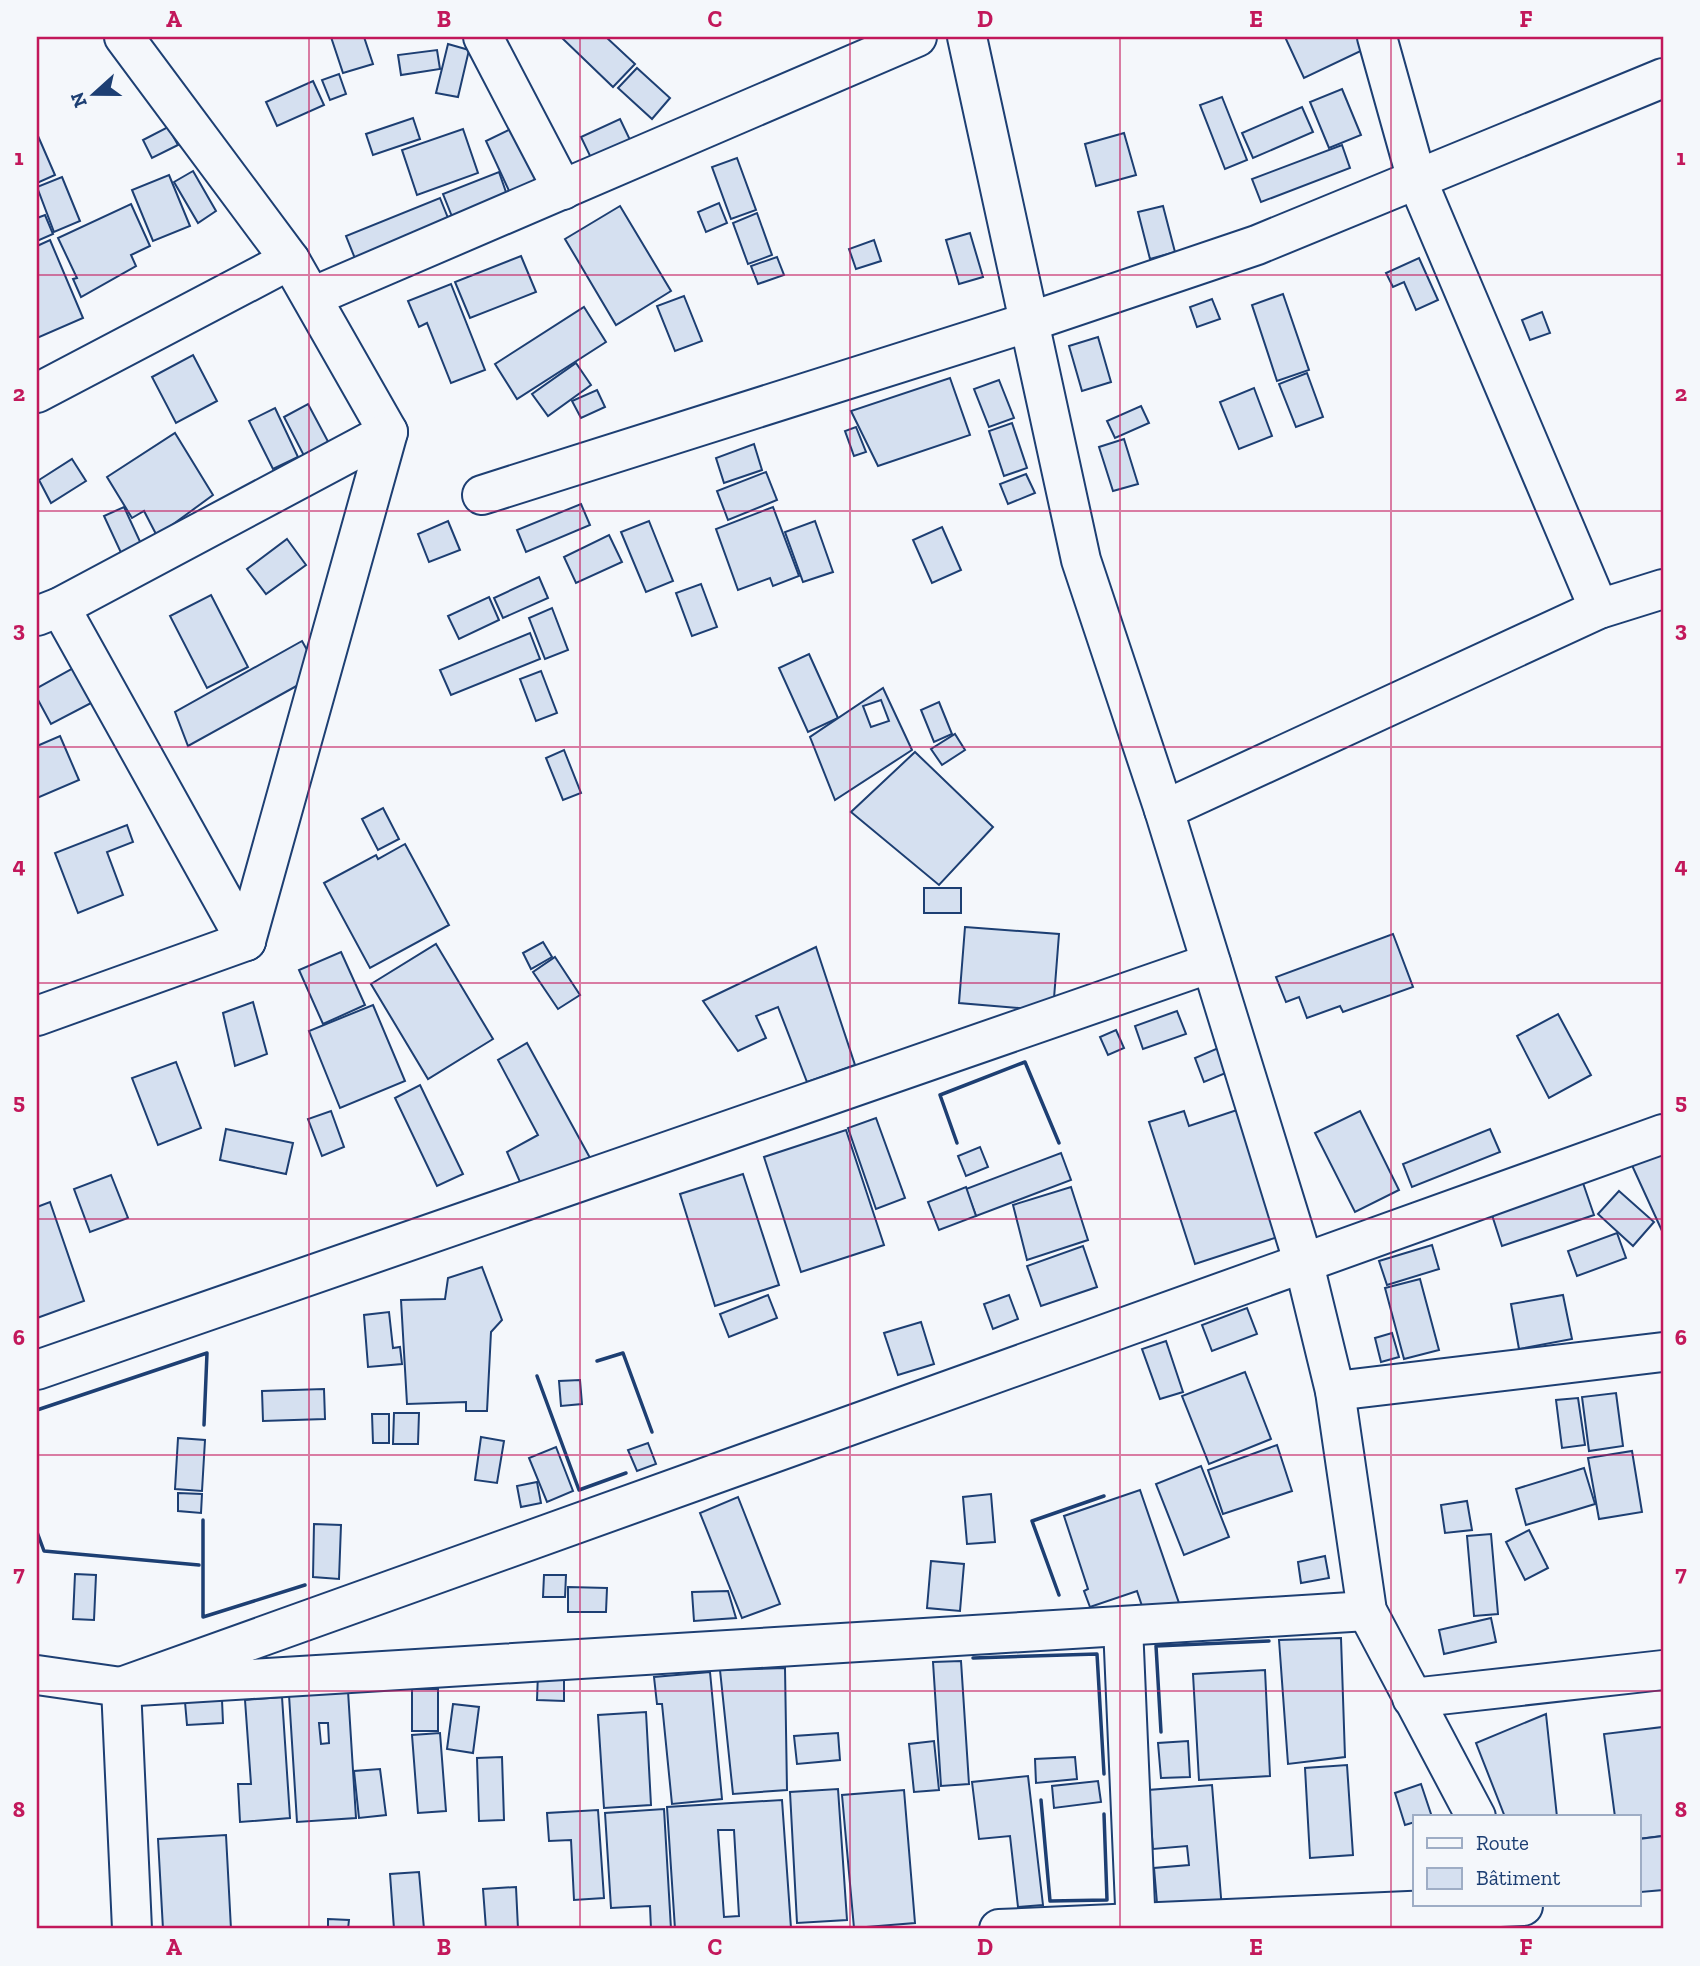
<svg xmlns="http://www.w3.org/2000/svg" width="1700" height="1966" viewBox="0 0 1700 1966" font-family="'Zilla Slab',serif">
	<rect width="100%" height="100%" fill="#f4f7fb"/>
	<!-- building -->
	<g fill="#d5e0f0" stroke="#1d3f73" stroke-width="2" fill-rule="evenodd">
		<path d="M331 37H364L373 64 343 73Z"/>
		<path d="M561 37H606L635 64 613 87Z"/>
		<path d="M1285 37H1362L1367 48 1304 78Z"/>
		<path d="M448 44 469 50 458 97 436 93Z"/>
		<path d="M437 50 440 69 401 75 398 55Z"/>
		<path d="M637 68 670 98 652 119 618 88Z"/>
		<path d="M339 74 346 94 330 100 322 80Z"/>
		<path d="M313 81 324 105 277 126 266 102Z"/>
		<path d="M1342 89 1361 135 1329 148 1310 102Z"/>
		<path d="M1222 97 1247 160 1225 169 1200 105Z"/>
		<path d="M1302 107 1313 132 1253 158 1242 133Z"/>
		<path d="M413 118 420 139 373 155 366 134Z"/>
		<path d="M620 119 631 142 592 160 581 137Z"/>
		<path d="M168 127 178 145 152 158 143 140Z"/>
		<path d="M513 128 538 179 510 193 486 141Z"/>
		<path d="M463 129 478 173 417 195 402 150Z"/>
		<path d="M1124 133 1136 175 1096 186 1085 144Z"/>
		<path d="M38 136 55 175 37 183V137Z"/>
		<path d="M1342 145 1350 168 1261 202 1252 179Z"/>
		<path d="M737 158 756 210 731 219 712 167Z"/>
		<path d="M193 171 216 211 198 223 174 182Z"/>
		<path d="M499 172 508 198 453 219 443 194Z"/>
		<path d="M169 175 190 226 153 241 132 190Z"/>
		<path d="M62 177 80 221 54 232 37 187Z"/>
		<path d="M440 198 450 223 356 261 346 236Z"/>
		<path d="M719 203 727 223 706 232 698 212Z"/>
		<path d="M131 204 150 246 131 255 136 266 81 297 73 279 77 278 58 238Z"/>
		<path d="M620 206 671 291 616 325 565 239Z"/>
		<path d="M1163 206 1175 252 1150 259 1138 212Z"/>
		<path d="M757 213 772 255 748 264 733 223Z"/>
		<path d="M45 215 53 234 37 241V218Z"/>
		<path d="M970 233 983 277 959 284 946 240Z"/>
		<path d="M50 240 83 318 37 338V246Z"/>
		<path d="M874 240 881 261 856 269 849 249Z"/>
		<path d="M521 256 536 292 470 318 455 282Z"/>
		<path d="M777 257 784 275 758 284 751 266Z"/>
		<path d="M1419 258 1438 300 1416 310 1404 282 1393 287 1386 273Z"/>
		<path d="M451 284 485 370 451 383 427 323 419 327 408 301Z"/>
		<path d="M1283 294 1309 370 1277 381 1252 305Z"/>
		<path d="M684 296 702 341 675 351 657 306Z"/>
		<path d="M1212 299 1220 319 1197 327 1190 307Z"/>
		<path d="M584 307 606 342 517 399 495 364Z"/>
		<path d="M1542 312 1550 333 1530 340 1522 320Z"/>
		<path d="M1098 337 1111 382 1082 391 1069 346Z"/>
		<path d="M193 355 217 401 176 423 152 377Z"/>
		<path d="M576 363 591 385 548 416 532 394Z"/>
		<path d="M1307 373 1323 417 1296 427 1279 384Z"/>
		<path d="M950 378 970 435 878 466 851 411Z"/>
		<path d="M999 380 1014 418 989 427 974 389Z"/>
		<path d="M1254 388 1272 436 1239 449 1220 402Z"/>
		<path d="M597 390 605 407 581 418 572 401Z"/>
		<path d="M308 404 340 464 315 477 284 417Z"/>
		<path d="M1141 406 1149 423 1115 438 1107 421Z"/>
		<path d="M275 408 298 457 273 469 249 421Z"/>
		<path d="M1012 423 1027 468 1004 476 989 431Z"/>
		<path d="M856 427 866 452 854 456 845 431Z"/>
		<path d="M175 433 213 495 157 536 144 511 132 518 107 477Z"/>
		<path d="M1124 439 1138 484 1113 491 1099 447Z"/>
		<path d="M754 444 762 470 724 483 716 458Z"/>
		<path d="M72 459 86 481 51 503 39 480Z"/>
		<path d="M766 472 777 500 728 520 717 491Z"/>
		<path d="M1026 474 1035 493 1008 504 1000 484Z"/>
		<path d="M581 504 590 525 526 552 517 530Z"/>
		<path d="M124 507 143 548 123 557 104 516Z"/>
		<path d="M773 507 799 576 773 586 770 578 738 590 716 529Z"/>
		<path d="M448 521 460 550 429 562 418 534Z"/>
		<path d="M649 521 673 581 646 592 621 532Z"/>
		<path d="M815 521 833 572 803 582 785 532Z"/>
		<path d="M942 527 961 570 932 583 913 540Z"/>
		<path d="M609 535 622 562 576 583 564 557Z"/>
		<path d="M287 539 306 565 266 594 247 569Z"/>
		<path d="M539 577 548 598 503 618 494 598Z"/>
		<path d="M701 584 717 627 692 636 676 593Z"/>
		<path d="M211 595 248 667 207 688 170 616Z"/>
		<path d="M489 597 499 620 459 639 448 616Z"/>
		<path d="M552 608 568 650 545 659 529 618Z"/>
		<path d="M530 633 540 659 451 695 440 670Z"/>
		<path d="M302 641 320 673 188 746 175 712Z"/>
		<path d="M809 654 838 718 808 732 779 668Z"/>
		<path d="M75 667 93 702 51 724 37 698V688Z"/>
		<path d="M541 671 557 713 536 721 520 679Z"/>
		<path d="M883 688 912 750 835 800 810 737ZM881 700 889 721 871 727 863 706Z"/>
		<path d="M939 702 952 734 934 742 921 710Z"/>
		<path d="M955 734 965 750 942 765 931 749Z"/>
		<path d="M60 736 79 780 37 798V746Z"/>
		<path d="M564 750 581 793 563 800 546 758Z"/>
		<path d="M915 752 993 827 939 885 851 812Z"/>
		<path d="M383 808 399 839 378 850 362 819Z"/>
		<path d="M127 825 133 842 107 852 123 895 78 913 55 853Z"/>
		<path d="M405 844 449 925 370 968 324 883 376 855 378 859Z"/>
		<rect x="924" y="888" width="37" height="25"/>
		<path d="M965 927 1059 934 1053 1011 959 1003Z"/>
		<path d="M1393 934 1413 987 1343 1012 1340 1006 1307 1018 1299 997 1286 1002 1276 977Z"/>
		<path d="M543 942 552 957 531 969 523 953Z"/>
		<path d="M436 944 493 1039 428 1079 371 984Z"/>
		<path d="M816 947 855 1065 807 1082 778 1007 756 1016 766 1038 738 1051 703 1001Z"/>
		<path d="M341 952 365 1005 323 1024 299 970Z"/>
		<path d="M555 957 580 995 558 1009 533 972Z"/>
		<path d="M253 1002 267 1054 235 1066 223 1013Z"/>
		<path d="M373 1005 405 1081 340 1108 309 1031Z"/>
		<path d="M1177 1011 1186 1034 1143 1049 1135 1026Z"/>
		<path d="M1558 1014 1591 1075 1549 1098 1517 1036Z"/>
		<path d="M1116 1030 1124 1048 1108 1055 1100 1037Z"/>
		<path d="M527 1043 595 1167 524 1191 507 1152 538 1135 498 1060Z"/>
		<path d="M1223 1046 1233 1070 1204 1082 1195 1058Z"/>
		<path d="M176 1062 201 1128 158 1145 132 1078Z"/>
		<path d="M420 1085 463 1174 437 1186 395 1098Z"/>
		<path d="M1243 1108 1284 1235 1195 1264 1149 1122 1184 1111 1189 1126Z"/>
		<path d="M331 1111 344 1147 322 1156 308 1119Z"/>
		<path d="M1360 1111 1399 1190 1355 1212 1315 1133Z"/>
		<path d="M876 1118 905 1198 876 1209 848 1128Z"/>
		<path d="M226 1129 293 1143 286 1174 220 1160Z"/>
		<path d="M1490 1129 1500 1152 1412 1187 1403 1164Z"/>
		<path d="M846 1130 884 1245 801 1272 764 1157Z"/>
		<path d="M980 1147 988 1167 966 1176 958 1156Z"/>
		<path d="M1663 1148V1233L1630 1161Z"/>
		<path d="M1061 1153 1071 1180 976 1216 966 1189Z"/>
		<path d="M743 1174 779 1285 715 1306 680 1194Z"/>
		<path d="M111 1175 128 1218 90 1232 74 1189Z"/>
		<path d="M1583 1183 1594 1215 1502 1246 1492 1215Z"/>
		<path d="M966 1187 976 1216 939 1230 928 1202Z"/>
		<path d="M1071 1187 1088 1240 1027 1260 1013 1205Z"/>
		<path d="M1619 1191 1654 1222 1633 1246 1598 1214Z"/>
		<path d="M50 1202 84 1301 37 1318V1207Z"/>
		<path d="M1617 1233 1626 1258 1577 1276 1568 1251Z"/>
		<path d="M1432 1245 1439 1269 1387 1285 1379 1261Z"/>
		<path d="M1083 1246 1097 1287 1041 1306 1027 1266Z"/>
		<path d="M482 1267 502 1320 491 1332 487 1411H466V1402L407 1404 401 1300 445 1299 448 1278Z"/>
		<path d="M1420 1279 1439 1350 1404 1359 1385 1288Z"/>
		<path d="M768 1295 777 1318 729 1337 720 1314Z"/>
		<path d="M1009 1295 1018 1319 993 1329 984 1304Z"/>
		<path d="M1563 1295 1572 1339 1519 1349 1511 1304Z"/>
		<path d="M1247 1308 1257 1334 1212 1351 1202 1325Z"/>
		<path d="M389 1312 393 1348 400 1347 402 1364 368 1367 364 1315Z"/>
		<path d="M921 1322 934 1364 898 1375 884 1333Z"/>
		<path d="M1392 1333 1399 1357 1381 1362 1375 1338Z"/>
		<path d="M1166 1341 1183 1392 1160 1399 1142 1349Z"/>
		<path d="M1245 1372 1271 1439 1209 1464 1182 1396Z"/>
		<path d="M580 1380 582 1404 561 1406 559 1381Z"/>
		<path d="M324 1389 325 1419 263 1421 262 1391Z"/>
		<path d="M1616 1393 1623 1446 1589 1451 1582 1397Z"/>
		<path d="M1578 1398 1585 1445 1562 1448 1556 1400Z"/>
		<path d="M394 1413H419L418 1444H393Z"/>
		<path d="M372 1414H389V1443H373Z"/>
		<path d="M481 1437 504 1441 497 1483 475 1480Z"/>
		<path d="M178 1438 205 1440 202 1491 175 1489Z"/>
		<path d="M648 1443 656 1464 637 1471 628 1450Z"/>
		<path d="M1277 1445 1292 1491 1223 1514 1208 1470Z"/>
		<path d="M556 1447 573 1491 547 1502 529 1458Z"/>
		<path d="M1632 1451 1642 1512 1599 1519 1588 1458Z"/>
		<path d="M1201 1466 1229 1537 1184 1555 1156 1484Z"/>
		<path d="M1584 1468 1595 1504 1526 1525 1516 1489Z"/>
		<path d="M537 1482 541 1503 521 1507 517 1486Z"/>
		<path d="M1140 1490 1180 1606 1146 1618 1137 1591 1090 1607 1084 1591 1088 1589 1064 1516Z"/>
		<path d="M178 1493 202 1494 201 1513 178 1511Z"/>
		<path d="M991 1494 995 1542 967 1544 963 1497Z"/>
		<path d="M738 1497 780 1604 742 1618 700 1513Z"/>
		<path d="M1467 1501 1472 1530 1445 1533 1441 1505Z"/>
		<path d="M314 1524 341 1525 339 1579 313 1577Z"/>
		<path d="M1529 1530 1548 1568 1525 1580 1506 1542Z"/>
		<path d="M1491 1534 1498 1614 1474 1616 1467 1536Z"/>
		<path d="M1325 1556 1329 1578 1301 1583 1298 1562Z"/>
		<path d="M931 1561 964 1564 960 1611 927 1608Z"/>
		<path d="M75 1574 96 1575 94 1620 73 1619Z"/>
		<path d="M544 1575H566L565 1597H543Z"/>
		<path d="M568 1587 607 1588 606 1612H568Z"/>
		<path d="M728 1591 736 1618 694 1621 692 1592Z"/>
		<path d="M1491 1618 1496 1642 1444 1654 1439 1630Z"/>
		<path d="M1341 1638 1345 1757 1288 1764 1279 1640Z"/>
		<path d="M961 1661 969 1784 941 1786 933 1662Z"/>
		<path d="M785 1668 787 1790 733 1794 720 1670Z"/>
		<path d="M1265 1670 1270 1776 1199 1780 1193 1674Z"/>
		<path d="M710 1672 722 1799 672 1804 662 1704H657L654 1677Z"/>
		<path d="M538 1673 564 1674V1701L537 1700Z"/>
		<rect x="412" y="1689" width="26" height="42"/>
		<path d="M348 1691 356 1818 297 1822 289 1695ZM319 1723H328L329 1743 321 1744Z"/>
		<path d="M282 1697 290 1818 240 1822 238 1784H251L245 1700Z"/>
		<path d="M222 1700 223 1723 187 1725 185 1702Z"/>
		<path d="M453 1704 479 1707 473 1753 447 1749Z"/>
		<path d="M646 1712 651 1805 604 1808 598 1715Z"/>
		<path d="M1546 1714 1557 1817H1505L1476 1743Z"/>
		<path d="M1663 1727V1836L1639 1839V1817H1615L1604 1734Z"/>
		<path d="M440 1733 446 1811 418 1813 412 1735Z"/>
		<path d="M838 1733 840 1760 797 1764 794 1736Z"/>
		<path d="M934 1741 939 1790 914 1792 909 1744Z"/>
		<path d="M1188 1741 1190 1777 1161 1778 1158 1743Z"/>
		<path d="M502 1757 504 1820 479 1821 477 1758Z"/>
		<path d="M1075 1757 1077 1779 1036 1783 1035 1759Z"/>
		<path d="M1347 1765 1353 1855 1310 1858 1305 1768Z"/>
		<path d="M380 1769 386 1815 359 1818 354 1771Z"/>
		<path d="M1028 1776 1043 1905 1018 1907 1010 1836 979 1839 972 1782Z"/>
		<path d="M1098 1781 1101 1802 1054 1808 1052 1786Z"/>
		<path d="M1421 1784 1432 1817H1415V1822L1405 1825 1395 1793Z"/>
		<path d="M1212 1785 1222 1910 1158 1915 1154 1868 1189 1865 1187 1846 1153 1849 1148 1790Z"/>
		<path d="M838 1789 847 1920 797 1923 790 1792Z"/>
		<path d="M904 1790 915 1923 854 1928 842 1795Z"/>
		<path d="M782 1800 791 1928 675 1929 667 1807ZM718 1830H734L739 1916 724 1917Z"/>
		<path d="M664 1809 671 1929H651L650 1906 611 1908 605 1813Z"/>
		<path d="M598 1810 604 1898 574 1900 571 1840 549 1841 547 1813Z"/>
		<path d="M226 1835 231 1929H163L158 1839Z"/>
		<path d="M1663 1836V1890L1641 1892 1639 1839Z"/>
		<path d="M419 1872 424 1929H394L390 1874Z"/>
		<path d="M516 1887 518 1929H486L483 1889Z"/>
		<path d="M328 1919 349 1920 348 1929H328Z"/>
	</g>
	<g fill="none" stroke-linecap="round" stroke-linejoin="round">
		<!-- minor casing -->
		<g stroke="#1d3f73" stroke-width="42">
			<g id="minor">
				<path d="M124 37 290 260 388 432 246 941"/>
				<path d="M483 37 563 190"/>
				<path d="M967 37 1081 560 1164 810 1304 1264 1335 1391 1367 1611 1476 1817"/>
				<path d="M1377 37 1417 180 1599 609"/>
				<path d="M312 297 917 37"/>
				<path d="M37 393 290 260"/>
				<path d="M482 495 1029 322 1257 245 1663 78"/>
				<path d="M60 607 246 941"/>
				<path d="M37 616 60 607 388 432"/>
				<path d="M1164 810 1599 609 1663 589"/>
				<path d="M37 1016 246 941"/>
				<path d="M37 1370 1211 963"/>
				<path d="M1335 1391 1663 1352"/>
				<path d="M1123 1626 1136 1929"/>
				<path d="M37 1675 121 1687 1367 1611"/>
				<path d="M121 1687 1663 1134"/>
				<path d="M121 1687 132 1929"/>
				<path d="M1412 1698 1663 1670"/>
				<path d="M999 1929 1523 1906"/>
			</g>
		</g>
		<!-- minor -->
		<use href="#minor" stroke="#f4f7fb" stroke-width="38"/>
		<!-- wall -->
		<g stroke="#1d3f73" stroke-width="3.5">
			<path d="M957 1143 940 1095 1025 1062 1059 1143"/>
			<path d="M597 1361 623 1353 652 1432"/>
			<path d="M537 1376 579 1490 626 1473"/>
			<path d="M37 1410 207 1353 204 1425"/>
			<path d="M203 1520V1617L305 1585"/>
			<path d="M37 1532 44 1551 199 1565"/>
			<path d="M1059 1595 1032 1521 1104 1496"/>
			<path d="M973 1658 1097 1654 1104 1774"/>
			<path d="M1161 1732 1156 1646 1269 1641"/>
			<path d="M1041 1800 1050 1901 1107 1900 1104 1814"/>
		</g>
	</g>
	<!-- grid -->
	<path fill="none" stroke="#c2185b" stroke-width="2" stroke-opacity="0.55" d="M309 37V1929M580 37V1929M850 37V1929M1120 37V1929M1391 37V1929M37 275H1663M37 511H1663M37 747H1663M37 983H1663M37 1219H1663M37 1455H1663M37 1691H1663"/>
	<!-- border -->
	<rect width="1700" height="1966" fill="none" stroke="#f4f7fb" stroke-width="77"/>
	<!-- legend -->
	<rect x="1413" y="1815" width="228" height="91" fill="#f4f7fb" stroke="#9eadc5" stroke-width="2"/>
	<rect x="1427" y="1838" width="35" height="10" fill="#f4f7fb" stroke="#9eadc5" stroke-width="2"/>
	<text x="1476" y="1850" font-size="21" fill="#1d3f73">Route</text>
	<rect x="1427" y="1868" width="35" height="21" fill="#d5e0f0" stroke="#9eadc5" stroke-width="2"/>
	<text x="1476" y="1885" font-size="21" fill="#1d3f73">Bâtiment</text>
	<!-- north arrow -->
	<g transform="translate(94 94) rotate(249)" stroke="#f4f7fb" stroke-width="5" paint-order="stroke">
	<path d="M0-5L12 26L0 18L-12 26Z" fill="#1d3f73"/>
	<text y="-10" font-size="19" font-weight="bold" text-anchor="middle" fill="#1d3f73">N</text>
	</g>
	<rect x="38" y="38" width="1624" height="1889" fill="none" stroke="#c2185b" stroke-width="2.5"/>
	<g font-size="23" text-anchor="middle" font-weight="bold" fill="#c2185b">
		<text x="174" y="27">A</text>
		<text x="444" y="27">B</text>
		<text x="715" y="27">C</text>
		<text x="985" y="27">D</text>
		<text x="1256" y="27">E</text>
		<text x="1526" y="27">F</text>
		<text x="19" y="165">1</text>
		<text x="1681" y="165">1</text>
		<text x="19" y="401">2</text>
		<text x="1681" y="401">2</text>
		<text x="19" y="637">3</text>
		<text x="1681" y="637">3</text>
		<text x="19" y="873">4</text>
		<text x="1681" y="873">4</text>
		<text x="19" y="1109">5</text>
		<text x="1681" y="1109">5</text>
		<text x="19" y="1345">6</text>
		<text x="1681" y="1345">6</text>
		<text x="19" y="1581">7</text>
		<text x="1681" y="1581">7</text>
		<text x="19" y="1817">8</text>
		<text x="1681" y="1817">8</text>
		<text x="174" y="1955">A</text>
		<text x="444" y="1955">B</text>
		<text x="715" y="1955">C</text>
		<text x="985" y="1955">D</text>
		<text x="1256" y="1955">E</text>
		<text x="1526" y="1955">F</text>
	</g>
</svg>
